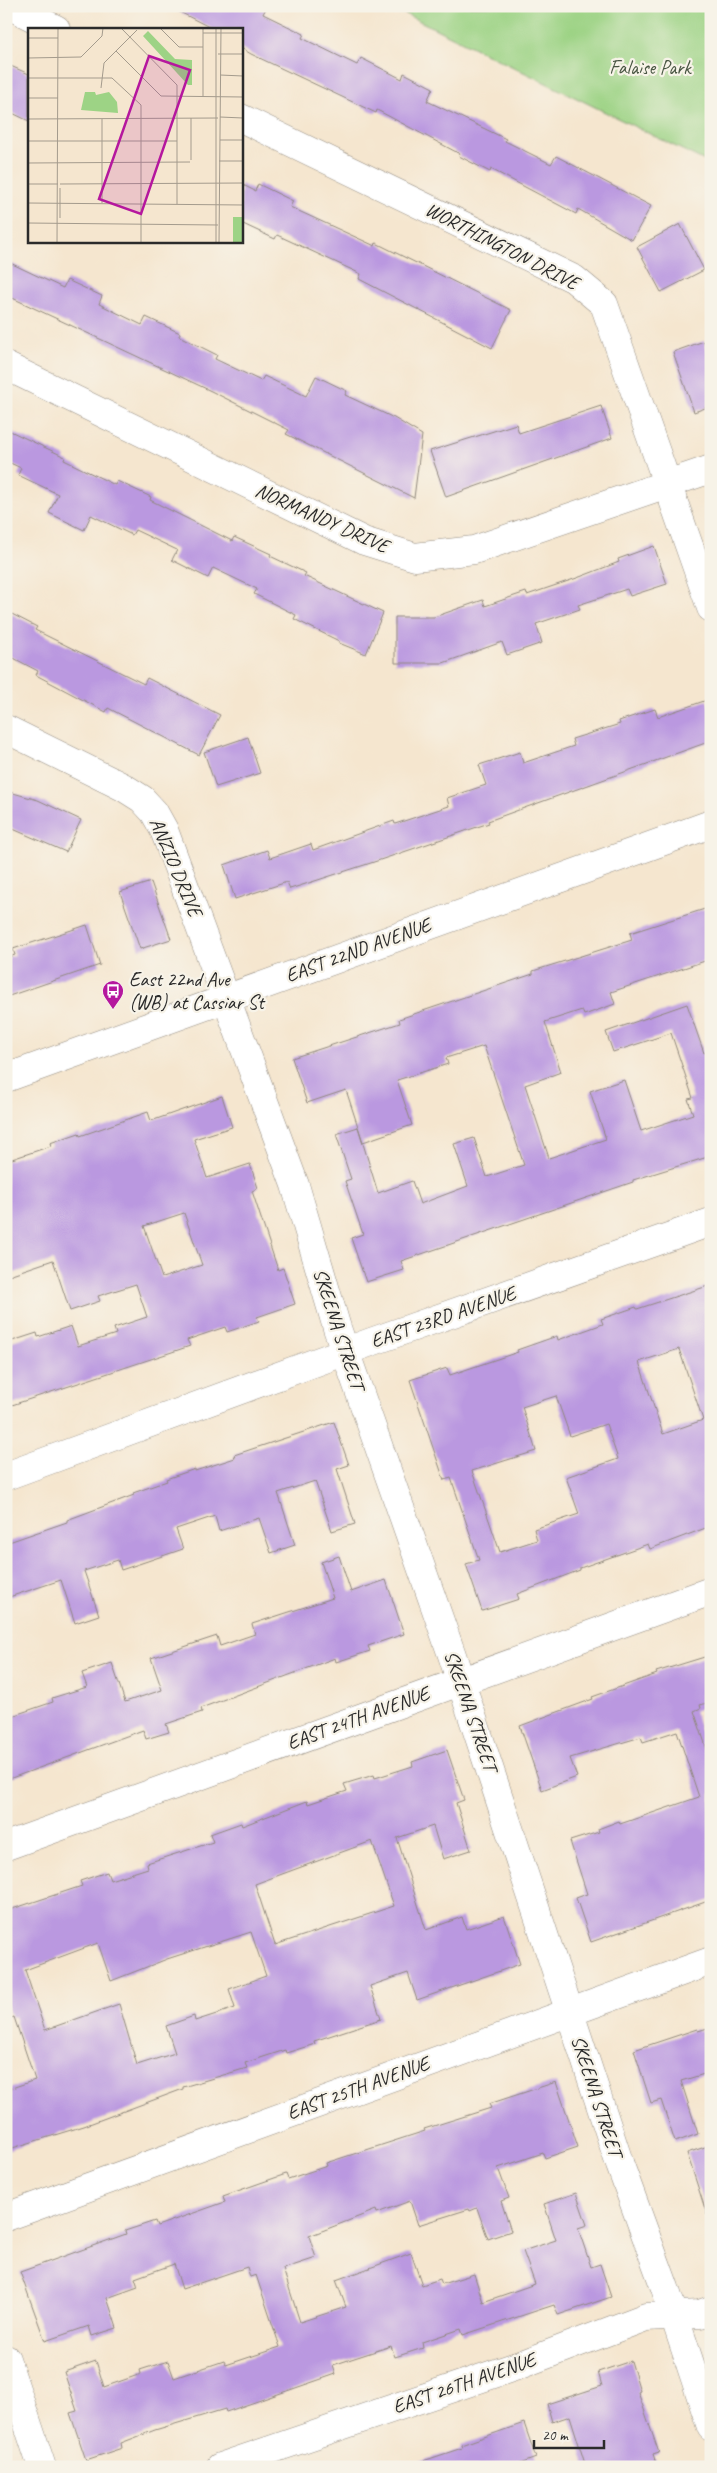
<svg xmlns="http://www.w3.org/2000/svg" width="717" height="2473" viewBox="0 0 717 2473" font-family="Caveat,sans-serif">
	<rect width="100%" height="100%" fill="#f7f3e8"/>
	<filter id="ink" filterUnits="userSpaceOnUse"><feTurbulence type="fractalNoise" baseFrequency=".02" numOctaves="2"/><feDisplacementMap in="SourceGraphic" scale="10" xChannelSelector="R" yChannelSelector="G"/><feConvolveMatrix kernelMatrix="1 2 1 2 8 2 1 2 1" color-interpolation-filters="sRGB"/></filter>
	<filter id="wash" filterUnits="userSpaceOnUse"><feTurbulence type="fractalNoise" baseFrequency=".0096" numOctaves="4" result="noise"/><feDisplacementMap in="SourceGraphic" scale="20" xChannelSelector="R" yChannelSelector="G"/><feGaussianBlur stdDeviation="1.12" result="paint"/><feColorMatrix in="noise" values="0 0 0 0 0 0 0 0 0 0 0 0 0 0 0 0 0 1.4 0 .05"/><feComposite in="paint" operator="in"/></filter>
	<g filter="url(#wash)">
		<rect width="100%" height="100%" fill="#f5e6cf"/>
		<!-- green -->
		<path fill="#9dd385" stroke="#647f58" d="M389 6H711V164Z"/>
		<g id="blocks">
			<!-- building -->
			<g fill="#ba98e0" fill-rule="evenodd">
				<path d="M168 6H267L263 14 304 34 302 38 357 65 361 58 402 79 404 73 433 88 427 101 506 139 505 141 551 164 556 156 651 206 632 240 578 209 576 214 491 169 490 172 459 156 460 154 377 110 376 113 251 54 241 48V29H213Z"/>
				<path d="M6 64 29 74V121L6 110Z"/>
				<path d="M241 184 255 191 258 184 293 201 290 207 375 246 376 243 511 310 492 348 359 279 361 274 277 235 275 239 241 223Z"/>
				<path d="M680 224 704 270 661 292 637 247Z"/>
				<path d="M6 261 63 288 67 280 102 296 99 304 142 325 146 317 180 333 179 336 217 355 215 359 261 381 264 376 306 396 316 376 347 391 345 395 394 418 422 435 414 498 286 434 289 430 211 391 6 295Z"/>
				<path d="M704 341 711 361V406L694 412 673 352Z"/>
				<path d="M601 406 612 438 446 497 430 451 516 424 519 433Z"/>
				<path d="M6 429 65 457 64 460 115 485 117 481 151 497 150 500 232 541 234 537 271 554 270 556 306 573 304 576 383 613 366 654 339 643V641L294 619 296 615 254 594 257 589 213 568 208 578 172 560 177 550 135 530 132 535 91 515 84 530 49 513 58 494 18 475 21 468 6 461Z"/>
				<path d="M654 546 667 584 630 596 627 589 578 605 580 609 536 624 542 643 507 655 502 642 443 663H395V617H434L483 600 485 606 526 592 527 595 577 578 619 562 618 559Z"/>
				<path d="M6 611 37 627 35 630 144 684 147 678 220 715 199 755 108 708 106 712 36 675 38 671 6 654Z"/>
				<path d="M707 700 711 712V741L488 821 489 823 380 860 290 889 287 882 235 899 224 865 267 850 270 858 311 844 313 850 394 821 395 824 449 806 447 798 486 785 479 765 520 752 523 763 574 746 572 739 620 724 619 721 655 709 658 717Z"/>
				<path d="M248 737 260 773 216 787 204 752Z"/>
				<path d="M6 791 38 800 81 820 66 852 6 826Z"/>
				<path d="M151 882 171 939 140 949 120 892Z"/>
				<path d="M711 907V959L611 992 615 1004 584 1015 582 1010 545 1022 561 1072 525 1085 549 1158 606 1139 590 1091 624 1080 641 1131 693 1114 688 1099 693 1098 671 1033 613 1052 606 1032 687 1004 704 1053 711 1050V1156L633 1180V1182L401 1261 404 1270 366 1282 351 1238 363 1234 345 1181 351 1179 336 1134 358 1127 378 1193 412 1181 420 1204 468 1186 454 1144 474 1138 487 1177 524 1165 484 1046 446 1058 448 1064 397 1080 412 1125 363 1142 346 1090 307 1103 292 1058 400 1023 399 1019 533 974V971L632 940 630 933Z"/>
				<path d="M87 925 100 965 6 997V958L15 955 13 949Z"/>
				<path d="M222 1096 232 1127 194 1139 207 1178 250 1164 258 1188 252 1191 278 1270 283 1268 295 1304 257 1317 259 1321 227 1332 225 1327 187 1340 190 1346 6 1407V1343L37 1333 38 1337 71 1326 78 1346 116 1334 114 1328 147 1317 136 1284 98 1296 100 1301 70 1311 53 1260 6 1276V1161L51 1146 50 1143 79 1133 80 1136 148 1112 151 1121ZM184 1213 202 1265 162 1278 144 1226Z"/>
				<path d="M711 1285V1526L650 1549 648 1544 580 1568V1570L517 1594 519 1599 482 1611 466 1564 479 1560 451 1478 444 1480 410 1380 447 1368 450 1375 518 1352 517 1350 557 1336 558 1340 603 1324 601 1319 636 1307 637 1309ZM679 1349 703 1420 663 1434 639 1362ZM556 1396 570 1436 606 1424 618 1459 566 1477 579 1514 534 1529 537 1540 500 1552 472 1471 536 1451 522 1407Z"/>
				<path d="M334 1422 349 1465 337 1469 355 1524 332 1531 315 1481 278 1493 295 1545 271 1553 259 1518 219 1531 215 1516 176 1529 183 1549 121 1570 118 1560 84 1571 99 1615 75 1623 61 1580 6 1598V1543L67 1522V1520L134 1495 133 1493 167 1481 166 1479 195 1469V1471L235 1458 234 1455Z"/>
				<path d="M339 1556 351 1592 386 1580 404 1634 368 1646 370 1651 336 1662 335 1658 201 1708 202 1712 166 1724 169 1732 146 1739 143 1730 6 1780V1718L53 1702 52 1698 87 1687 82 1673 112 1663 125 1702 162 1690 151 1658 217 1636 220 1646 255 1634 252 1624 333 1598 321 1562Z"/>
				<path d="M711 1655V1702L700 1705 701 1708 694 1711 711 1761V1900L591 1942 576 1898 587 1894 570 1841 599 1832 598 1829 619 1821 620 1824 699 1797 677 1731 643 1742 641 1737 570 1758 577 1777 542 1790 520 1726 593 1699 592 1697 657 1674 656 1672Z"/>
				<path d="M447 1750 464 1800 456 1803 471 1850 443 1859 433 1826 397 1838 426 1930 462 1917 466 1929 504 1916 520 1964 417 2000 408 1973 370 1986 381 2019 314 2041 315 2044 286 2053 285 2050 245 2063 247 2068 183 2087V2089L84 2126 6 2150V2090L35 2080 14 2017 11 2018 6 2002V1911L82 1886 80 1881 107 1872 110 1880 148 1868 147 1863 213 1842 210 1834 241 1823 242 1826 307 1801 308 1804 347 1791 344 1784 374 1775 375 1778 413 1766 412 1762ZM372 1841 394 1906 275 1945 255 1884ZM251 1932 266 1976 229 1989 235 2008 195 2021 194 2016 166 2026 175 2053 137 2065 119 2004 45 2030 25 1970 98 1943 111 1981 167 1959Z"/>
				<path d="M711 2027V2072L681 2081 698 2134 675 2142 661 2100 651 2103 634 2050 697 2029 698 2031Z"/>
				<path d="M556 2082 578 2147 545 2158 543 2153 498 2168 509 2198 501 2201 511 2231 488 2239 477 2208 470 2211 469 2209 418 2225 410 2201 377 2213 376 2210 309 2236 316 2258 283 2269 300 2322 346 2307 336 2280 411 2253 422 2285 440 2279 442 2284 474 2274 483 2302 535 2284 523 2251 556 2240 544 2204 576 2193 587 2225 578 2228 591 2267 600 2264 611 2297 558 2315 554 2305 463 2335 461 2329 422 2342 423 2348 395 2357 391 2346 333 2365 336 2374 226 2412 225 2409 155 2430 121 2443 122 2448 86 2460 70 2413 77 2411 64 2372 96 2361 104 2387 141 2374 140 2370 168 2361 174 2378 224 2361 226 2365 280 2347 256 2275 250 2277 247 2267 182 2289 174 2264 135 2278 138 2287 107 2298 117 2328 92 2336 89 2326 45 2341 20 2272 126 2234 125 2231 155 2221 157 2226 225 2202 223 2196 286 2174 288 2179 327 2166 326 2163 425 2131 424 2129 491 2108 489 2104Z"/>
				<path d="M711 2145V2214L707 2215 687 2153Z"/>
				<path d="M631 2361 640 2391 638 2392 659 2453 653 2455 657 2467H586L570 2416 552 2422 547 2404 602 2386 598 2372Z"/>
				<path d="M524 2423 536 2458 512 2467H417V2463L462 2448 461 2445Z"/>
			</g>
		</g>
	</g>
	<g filter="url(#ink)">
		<use href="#blocks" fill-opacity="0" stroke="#90887d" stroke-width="1"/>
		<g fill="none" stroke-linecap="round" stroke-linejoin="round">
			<!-- minor casing -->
			<g stroke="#90887d" stroke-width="29">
				<g id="minor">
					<path d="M10 6 56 29"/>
					<path d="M241 118 574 279 604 304 711 608"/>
					<path d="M6 366 364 541 415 557 474 550 711 469"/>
					<path d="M6 729 123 787 142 799 154 812 164 830 295 1185 337 1328 452 1655 620 2165 665 2288 711 2427"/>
					<path d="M6 1476 371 1342 711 1222"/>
					<path d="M6 1846 711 1591"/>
					<path d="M6 2217 711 1961"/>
					<path d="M6 2359 42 2467"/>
					<path d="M220 2467 517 2366 646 2317 700 2314 711 2310"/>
				</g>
			</g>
			<!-- tertiary casing -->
			<g stroke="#90887d" stroke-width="29">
				<path id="tertiary" d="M6 1078 711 824"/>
			</g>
			<!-- minor -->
			<use href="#minor" stroke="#fff" stroke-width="28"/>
			<!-- tertiary -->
			<use href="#tertiary" stroke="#fff" stroke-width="28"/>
		</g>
	</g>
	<!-- icons -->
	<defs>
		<g id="bus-pin" transform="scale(1.125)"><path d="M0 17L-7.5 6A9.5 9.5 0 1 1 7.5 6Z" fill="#b5179e" stroke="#f7f3e8"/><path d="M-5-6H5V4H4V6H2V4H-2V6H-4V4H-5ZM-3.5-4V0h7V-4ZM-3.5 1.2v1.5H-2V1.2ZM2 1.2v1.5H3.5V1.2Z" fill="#fff"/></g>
	</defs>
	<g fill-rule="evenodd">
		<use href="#bus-pin" x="113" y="991"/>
	</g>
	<g text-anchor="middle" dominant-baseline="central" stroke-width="4.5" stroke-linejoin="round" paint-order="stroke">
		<!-- park labels -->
		<g font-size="20" fill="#485542" stroke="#f7f3e8">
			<text x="650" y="67">Falaise Park</text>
		</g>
		<!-- street labels -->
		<g font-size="20" fill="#2b2b2b" stroke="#f7f3e8">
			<text transform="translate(502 246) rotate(27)">WORTHINGTON DRIVE</text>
			<text transform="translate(322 518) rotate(24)">NORMANDY DRIVE</text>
			<text transform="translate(176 867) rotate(67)">ANZIO DRIVE</text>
			<text transform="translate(358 950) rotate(-20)">EAST 22ND AVENUE</text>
			<text transform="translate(443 1317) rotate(-19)">EAST 23RD AVENUE</text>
			<text transform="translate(339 1329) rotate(72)">SKEENA STREET</text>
			<text transform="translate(471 1711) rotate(71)">SKEENA STREET</text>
			<text transform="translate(358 1718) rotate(-20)">EAST 24TH AVENUE</text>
			<text transform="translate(358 2088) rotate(-20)">EAST 25TH AVENUE</text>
			<text transform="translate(597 2096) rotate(72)">SKEENA STREET</text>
			<text transform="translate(464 2383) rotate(-19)">EAST 26TH AVENUE</text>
		</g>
		<!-- poi labels -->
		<g font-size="20" fill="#2b2b2b" stroke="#f7f3e8" text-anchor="start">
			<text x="129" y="979">East 22nd Ave<tspan x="129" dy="23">(WB) at Cassiar St</tspan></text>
		</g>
	</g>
	<!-- overview -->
	<g transform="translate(28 28)">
		<rect width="215" height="215" fill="#f5e6cf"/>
		<path d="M120 3 147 31 164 32V57H160L115 8ZM57 64H67L68 67 81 64 89 74 90 85 53 82ZM205 189H215V215H205Z" fill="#9dd385"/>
		<path fill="none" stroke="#a49b8d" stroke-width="1" d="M93 0 149 57V176M132 0 151 19H175M175 5H215M0 10H30M88 23 133 68 215 69M190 26H215M0 30 53 29 74 8 75 0M192 47 215 48M0 50H84L113 77V215M73 60 76 35 109 2M175 69V0M0 70H30M192 89 215 90M0 91 190 90M192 112H215M0 113H149M163 132V90M191 133H215M0 135 162 134M0 156H30M32 156 215 155M0 175 215 177M74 175V91M32 190V160M0 195 190 197M29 215 30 0M188 215V0M191 215 193 0"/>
		<path fill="#b5179e" fill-opacity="0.15" stroke="#b5179e" stroke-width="2.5" d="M121 28 162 42 113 186 71 171Z"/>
		<rect width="215" height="215" fill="none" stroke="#2b2b2b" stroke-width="2.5"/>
	</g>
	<!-- margin -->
	<rect width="717" height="2473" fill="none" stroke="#f7f3e8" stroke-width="25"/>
	<!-- scale -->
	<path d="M534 2440v8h70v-8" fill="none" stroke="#2b2b2b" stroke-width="2.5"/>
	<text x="542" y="2440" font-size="15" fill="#2b2b2b" stroke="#f7f3e8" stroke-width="4" paint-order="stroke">20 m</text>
</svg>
